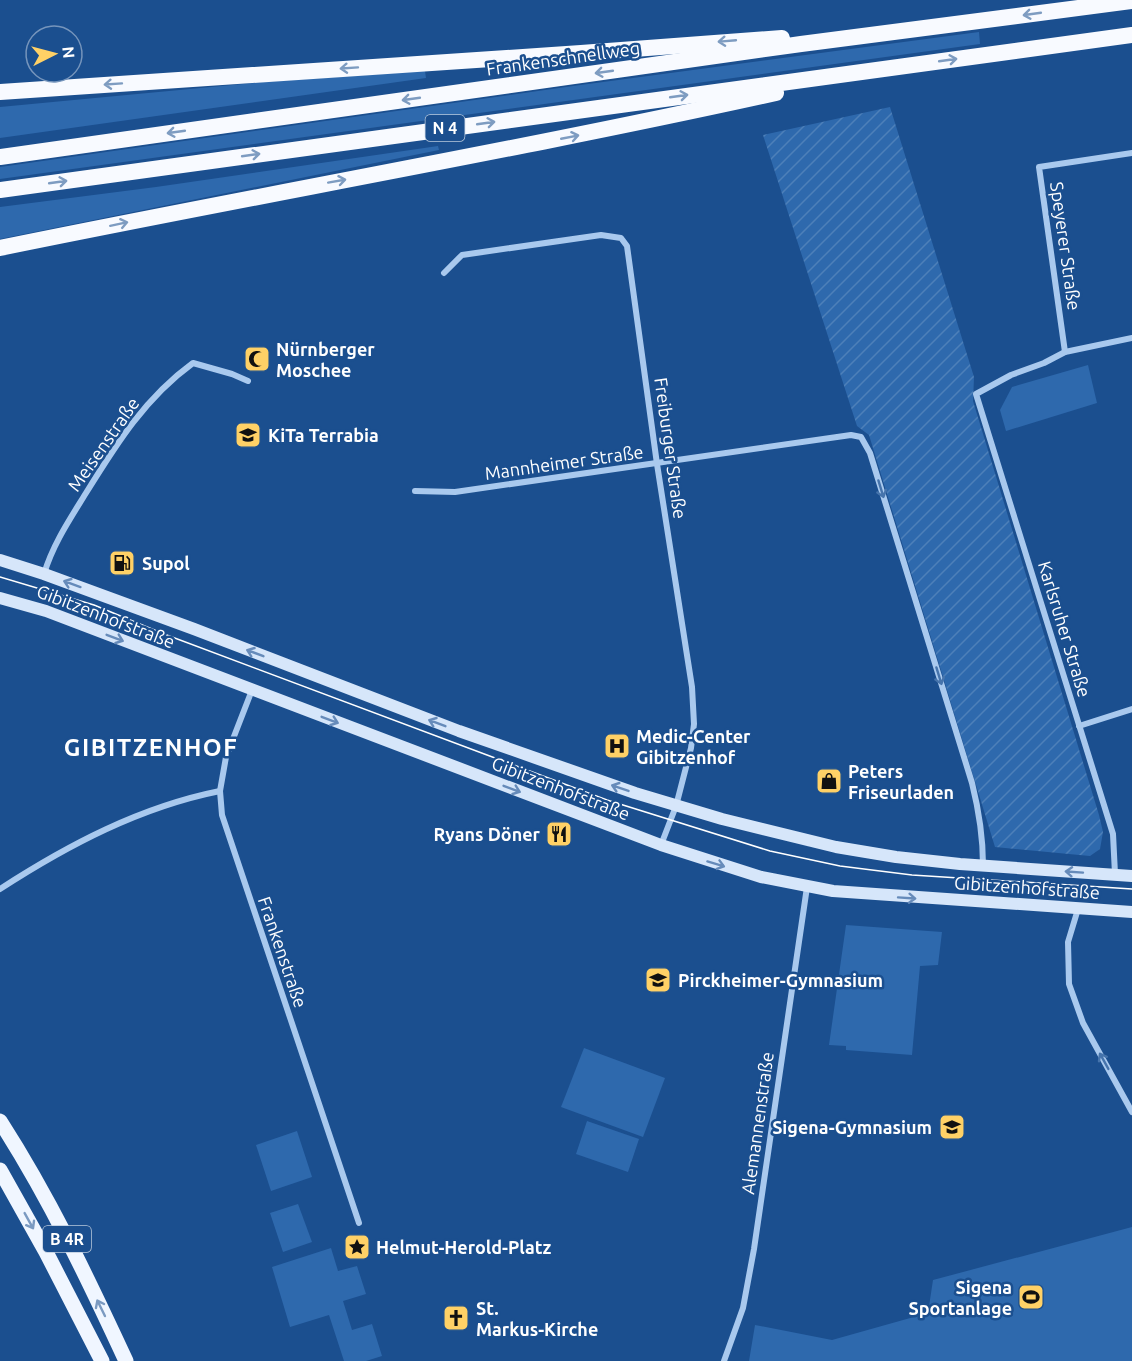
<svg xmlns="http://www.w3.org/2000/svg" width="1132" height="1361" viewBox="0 0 1132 1361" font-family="Ubuntu,sans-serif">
	<defs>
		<pattern id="garden-furrows" width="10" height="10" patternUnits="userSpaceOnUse" patternTransform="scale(1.5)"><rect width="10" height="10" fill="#2e69ad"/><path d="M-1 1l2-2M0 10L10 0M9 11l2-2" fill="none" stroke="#4d80b9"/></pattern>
	</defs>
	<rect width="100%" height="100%" fill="#1b4f8f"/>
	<!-- green -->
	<g fill="#2e69ad">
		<path d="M979 32 980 44 0 179V167L573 86Z"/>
		<path d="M425 71 426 78 0 138V107L263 82Z"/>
		<path d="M438 146 439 150 0 239V207L156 187Z"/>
		<path d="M1088 365 1097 403 1006 431 1000 410 1012 387Z"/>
		<path d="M846 925 942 932 938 965 920 966 912 1055 846 1050V1046L829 1045Z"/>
		<path d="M584 1048 665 1078 643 1137 561 1107Z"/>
		<path d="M587 1121 639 1139 628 1172 576 1154Z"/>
		<path d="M297 1131 312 1177 271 1191 256 1145Z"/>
		<path d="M298 1204 312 1242 283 1252 270 1213Z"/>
		<path d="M1132 1227V1361H749L755 1325 832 1340 928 1313 933 1280Z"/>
		<path d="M331 1248 338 1271 357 1266 366 1294 343 1301 352 1330 372 1324 382 1356 366 1361H344L329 1315 290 1327 272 1267Z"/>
	</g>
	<!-- garden -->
	<path fill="url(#garden-furrows)" d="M890 107 974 377 973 401 1099 815 1103 832 1100 849 1090 856 995 847 869 435 857 426 763 135Z"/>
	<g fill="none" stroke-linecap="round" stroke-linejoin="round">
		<!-- minor -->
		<g stroke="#a9c9ee" stroke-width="6">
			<path d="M444 273 462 255 601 235 621 238 627 246 657 464 692 687 694 724 691 748 676 806 661 845"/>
			<path d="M1065 352 1039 167 1132 153"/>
			<path d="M415 491 455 492 851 435 861 437 870 453 972 783C979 811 983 836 983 865"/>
			<path d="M44 574C53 544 70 519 86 493 117 443 145 398 193 363L232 374 248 381"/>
			<path d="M252 690 226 757 220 791 222 815 359 1223"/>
			<path d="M1079 726 1132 709"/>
			<path d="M1115 874 1113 834 976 394 1011 375 1044 363 1065 352 1132 338"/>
			<path d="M0 889C68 845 140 807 220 791"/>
			<path d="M1078 909 1068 942 1069 984 1083 1023 1132 1112"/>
			<path d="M724 1361 743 1308 754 1249 807 887"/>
		</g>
		<!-- secondary -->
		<g stroke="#d6e6fa" stroke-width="12">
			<path d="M0 560 44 574 194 629 459 731 635 793 722 819 836 847 896 857 960 864 1132 876"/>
			<path d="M0 598 46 611 661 845 761 877 833 891 1132 912"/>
		</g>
		<!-- primary -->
		<g stroke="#f0f6ff" stroke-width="15">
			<path d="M0 1121C49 1197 88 1279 126 1361"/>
			<path d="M0 1170 46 1252 102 1361"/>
		</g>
		<!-- trunk -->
		<g stroke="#f8faff" stroke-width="16">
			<path d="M0 92 581 53 782 38"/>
			<path d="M0 157 801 44 1132 1"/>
			<path d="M0 190 1132 35"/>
			<path d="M0 248C258 195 518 150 776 93"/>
		</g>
		<!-- tram -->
		<g stroke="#fff" stroke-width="1.5">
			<path d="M0 577 94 605 164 634 607 800 770 851 840 866 912 875 1132 889"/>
			<path d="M69 606 111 621"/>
		</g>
	</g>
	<!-- one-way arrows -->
	<defs><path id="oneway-shaft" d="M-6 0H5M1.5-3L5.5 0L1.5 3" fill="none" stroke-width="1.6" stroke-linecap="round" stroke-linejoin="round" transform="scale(1.5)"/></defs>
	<g stroke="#7e9cc1">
		<use href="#oneway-shaft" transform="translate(1032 14) rotate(172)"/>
		<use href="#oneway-shaft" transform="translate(727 41) rotate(175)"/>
		<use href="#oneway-shaft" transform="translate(948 60) rotate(-8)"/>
		<use href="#oneway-shaft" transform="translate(349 68) rotate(176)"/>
		<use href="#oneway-shaft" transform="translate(604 72) rotate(172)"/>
		<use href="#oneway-shaft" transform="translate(113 84) rotate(176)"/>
		<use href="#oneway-shaft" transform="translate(679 96) rotate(-8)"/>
		<use href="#oneway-shaft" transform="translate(411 99) rotate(172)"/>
		<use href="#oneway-shaft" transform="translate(486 123) rotate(-8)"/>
		<use href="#oneway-shaft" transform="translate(176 132) rotate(172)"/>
		<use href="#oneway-shaft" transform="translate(570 137) rotate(-11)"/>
		<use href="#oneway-shaft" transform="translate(251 155) rotate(-8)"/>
		<use href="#oneway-shaft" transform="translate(337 181) rotate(-10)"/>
		<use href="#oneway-shaft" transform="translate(58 182) rotate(-8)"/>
		<use href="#oneway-shaft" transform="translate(119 224) rotate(-12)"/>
	</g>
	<g stroke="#4674ac">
		<use href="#oneway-shaft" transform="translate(881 489) rotate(73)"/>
		<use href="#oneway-shaft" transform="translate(939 676) rotate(73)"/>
		<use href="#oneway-shaft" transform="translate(1104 1061) rotate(-119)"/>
	</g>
	<g stroke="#668bba">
		<use href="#oneway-shaft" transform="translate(72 584) rotate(-160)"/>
		<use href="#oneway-shaft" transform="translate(115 638) rotate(21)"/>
		<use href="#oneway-shaft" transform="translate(255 653) rotate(-159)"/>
		<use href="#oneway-shaft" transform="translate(330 720) rotate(21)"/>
		<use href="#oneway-shaft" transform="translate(437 723) rotate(-159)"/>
		<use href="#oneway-shaft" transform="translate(620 788) rotate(-161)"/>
		<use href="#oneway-shaft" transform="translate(512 789) rotate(21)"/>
		<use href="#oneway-shaft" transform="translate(716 864) rotate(17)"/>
		<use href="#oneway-shaft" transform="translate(1074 872) rotate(-176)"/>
		<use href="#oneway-shaft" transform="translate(907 898) rotate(4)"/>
	</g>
	<g stroke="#7b9ac1">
		<use href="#oneway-shaft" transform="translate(29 1221) rotate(61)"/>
		<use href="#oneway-shaft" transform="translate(101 1308) rotate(-116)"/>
	</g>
	<!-- icons -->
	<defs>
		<g id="mosque-square" transform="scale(1.35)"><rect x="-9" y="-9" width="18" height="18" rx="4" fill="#ffd166" stroke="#1b4f8f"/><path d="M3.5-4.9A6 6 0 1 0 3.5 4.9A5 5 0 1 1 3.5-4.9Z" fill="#111"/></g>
		<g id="school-square" transform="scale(1.35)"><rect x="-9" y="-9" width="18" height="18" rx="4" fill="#ffd166" stroke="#1b4f8f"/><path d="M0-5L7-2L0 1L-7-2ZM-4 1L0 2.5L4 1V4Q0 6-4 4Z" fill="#111"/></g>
		<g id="fuel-square" transform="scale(1.35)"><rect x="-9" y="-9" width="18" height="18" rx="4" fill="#ffd166" stroke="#1b4f8f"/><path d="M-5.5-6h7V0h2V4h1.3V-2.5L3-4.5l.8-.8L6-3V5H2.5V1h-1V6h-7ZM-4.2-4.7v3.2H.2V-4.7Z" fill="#111"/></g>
		<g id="hospital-square" transform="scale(1.35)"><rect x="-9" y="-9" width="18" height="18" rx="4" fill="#ffd166" stroke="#1b4f8f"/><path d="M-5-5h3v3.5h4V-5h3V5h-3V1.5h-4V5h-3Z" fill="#111"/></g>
		<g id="shop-square" transform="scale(1.35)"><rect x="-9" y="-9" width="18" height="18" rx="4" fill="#ffd166" stroke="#1b4f8f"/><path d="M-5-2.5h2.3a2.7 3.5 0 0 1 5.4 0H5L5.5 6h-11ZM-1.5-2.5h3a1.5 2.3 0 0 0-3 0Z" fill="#111"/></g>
		<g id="restaurant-square" transform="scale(1.35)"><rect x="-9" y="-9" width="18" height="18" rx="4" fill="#ffd166" stroke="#1b4f8f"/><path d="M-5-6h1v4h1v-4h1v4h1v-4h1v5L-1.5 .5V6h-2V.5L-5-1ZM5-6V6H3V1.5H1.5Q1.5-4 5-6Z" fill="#111"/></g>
		<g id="sight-square" transform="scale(1.35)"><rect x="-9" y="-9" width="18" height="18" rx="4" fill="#ffd166" stroke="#1b4f8f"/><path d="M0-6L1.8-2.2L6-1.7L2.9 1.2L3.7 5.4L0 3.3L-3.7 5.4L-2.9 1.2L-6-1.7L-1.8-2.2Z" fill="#111"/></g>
		<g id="stadium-square" transform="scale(1.35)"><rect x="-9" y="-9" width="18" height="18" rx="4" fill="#ffd166" stroke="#1b4f8f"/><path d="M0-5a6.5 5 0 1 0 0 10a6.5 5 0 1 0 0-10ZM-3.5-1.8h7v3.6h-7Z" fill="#111"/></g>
		<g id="church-square" transform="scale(1.35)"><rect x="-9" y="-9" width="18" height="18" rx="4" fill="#ffd166" stroke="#1b4f8f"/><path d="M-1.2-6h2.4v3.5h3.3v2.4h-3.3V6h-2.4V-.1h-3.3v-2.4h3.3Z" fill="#111"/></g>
	</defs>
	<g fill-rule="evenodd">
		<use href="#mosque-square" x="257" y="359"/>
		<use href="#school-square" x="248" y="435"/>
		<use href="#fuel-square" x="122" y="563"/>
		<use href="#hospital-square" x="617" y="746"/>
		<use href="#shop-square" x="829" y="781"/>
		<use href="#restaurant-square" x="559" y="834"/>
		<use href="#school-square" x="658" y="980"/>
		<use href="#school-square" x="952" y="1127"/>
		<use href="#sight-square" x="357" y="1247"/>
		<use href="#stadium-square" x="1031" y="1297"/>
		<use href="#church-square" x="456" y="1318"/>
	</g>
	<g text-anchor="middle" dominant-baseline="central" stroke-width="5" stroke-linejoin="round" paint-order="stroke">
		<!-- shield labels -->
		<g fill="#1b4f8f" stroke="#bbcadd" stroke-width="1.5">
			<rect x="425.5" y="115" width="39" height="26" rx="4.5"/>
			<rect x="43" y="1226" width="48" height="26" rx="4.5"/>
		</g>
		<g font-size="16" font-weight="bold" fill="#fff">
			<text x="445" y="128">N 4</text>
			<text x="67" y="1239">B 4R</text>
		</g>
		<!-- street labels -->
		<g font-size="18" fill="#fff" stroke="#1b4f8f">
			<text transform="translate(563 58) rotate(-8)">Frankenschnellweg</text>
			<text transform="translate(1066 246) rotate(82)">Speyerer Straße</text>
			<text transform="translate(103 444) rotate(-55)">Meisenstraße</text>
			<text transform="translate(671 448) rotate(82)">Freiburger Straße</text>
			<text transform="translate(564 462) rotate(-8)">Mannheimer Straße</text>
			<text transform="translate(106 616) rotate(21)">Gibitzenhofstraße</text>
			<text transform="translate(1065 629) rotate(73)">Karlsruher Straße</text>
			<text transform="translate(561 788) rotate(21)">Gibitzenhofstraße</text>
			<text transform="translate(1027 887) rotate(4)">Gibitzenhofstraße</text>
			<text transform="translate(283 952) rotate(71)">Frankenstraße</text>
			<text transform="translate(757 1123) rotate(-82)">Alemannenstraße</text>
		</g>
		<!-- poi labels -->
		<g font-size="18" font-weight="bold" fill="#fff" stroke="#1b4f8f" text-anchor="start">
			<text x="276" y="349">Nürnberger<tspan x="276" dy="21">Moschee</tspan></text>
			<text x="268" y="435">KiTa Terrabia</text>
			<text x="142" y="563">Supol</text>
			<text x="636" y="736">Medic-Center<tspan x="636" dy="21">Gibitzenhof</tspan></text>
			<text x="848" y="771">Peters<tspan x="848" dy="21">Friseurladen</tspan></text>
			<text x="540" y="834" text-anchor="end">Ryans Döner</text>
			<text x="678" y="980">Pirckheimer-Gymnasium</text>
			<text x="932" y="1127" text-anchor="end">Sigena-Gymnasium</text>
			<text x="376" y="1247">Helmut-Herold-Platz</text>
			<text x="1012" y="1287" text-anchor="end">Sigena<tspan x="1012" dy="21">Sportanlage</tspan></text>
			<text x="476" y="1308">St.<tspan x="476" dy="21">Markus-Kirche</tspan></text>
		</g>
		<!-- district labels -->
		<g font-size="24" font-weight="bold" letter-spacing="1.5" fill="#fff" stroke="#1b4f8f">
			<text x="151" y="747">GIBITZENHOF</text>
		</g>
	</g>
	<!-- north arrow -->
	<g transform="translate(54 54) rotate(84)"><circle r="28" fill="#1b4f8f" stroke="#7695bc" stroke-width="1.5"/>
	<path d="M0-4.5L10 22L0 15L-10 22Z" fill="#ffd166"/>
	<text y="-9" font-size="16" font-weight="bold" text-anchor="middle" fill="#ffffff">N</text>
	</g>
</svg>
